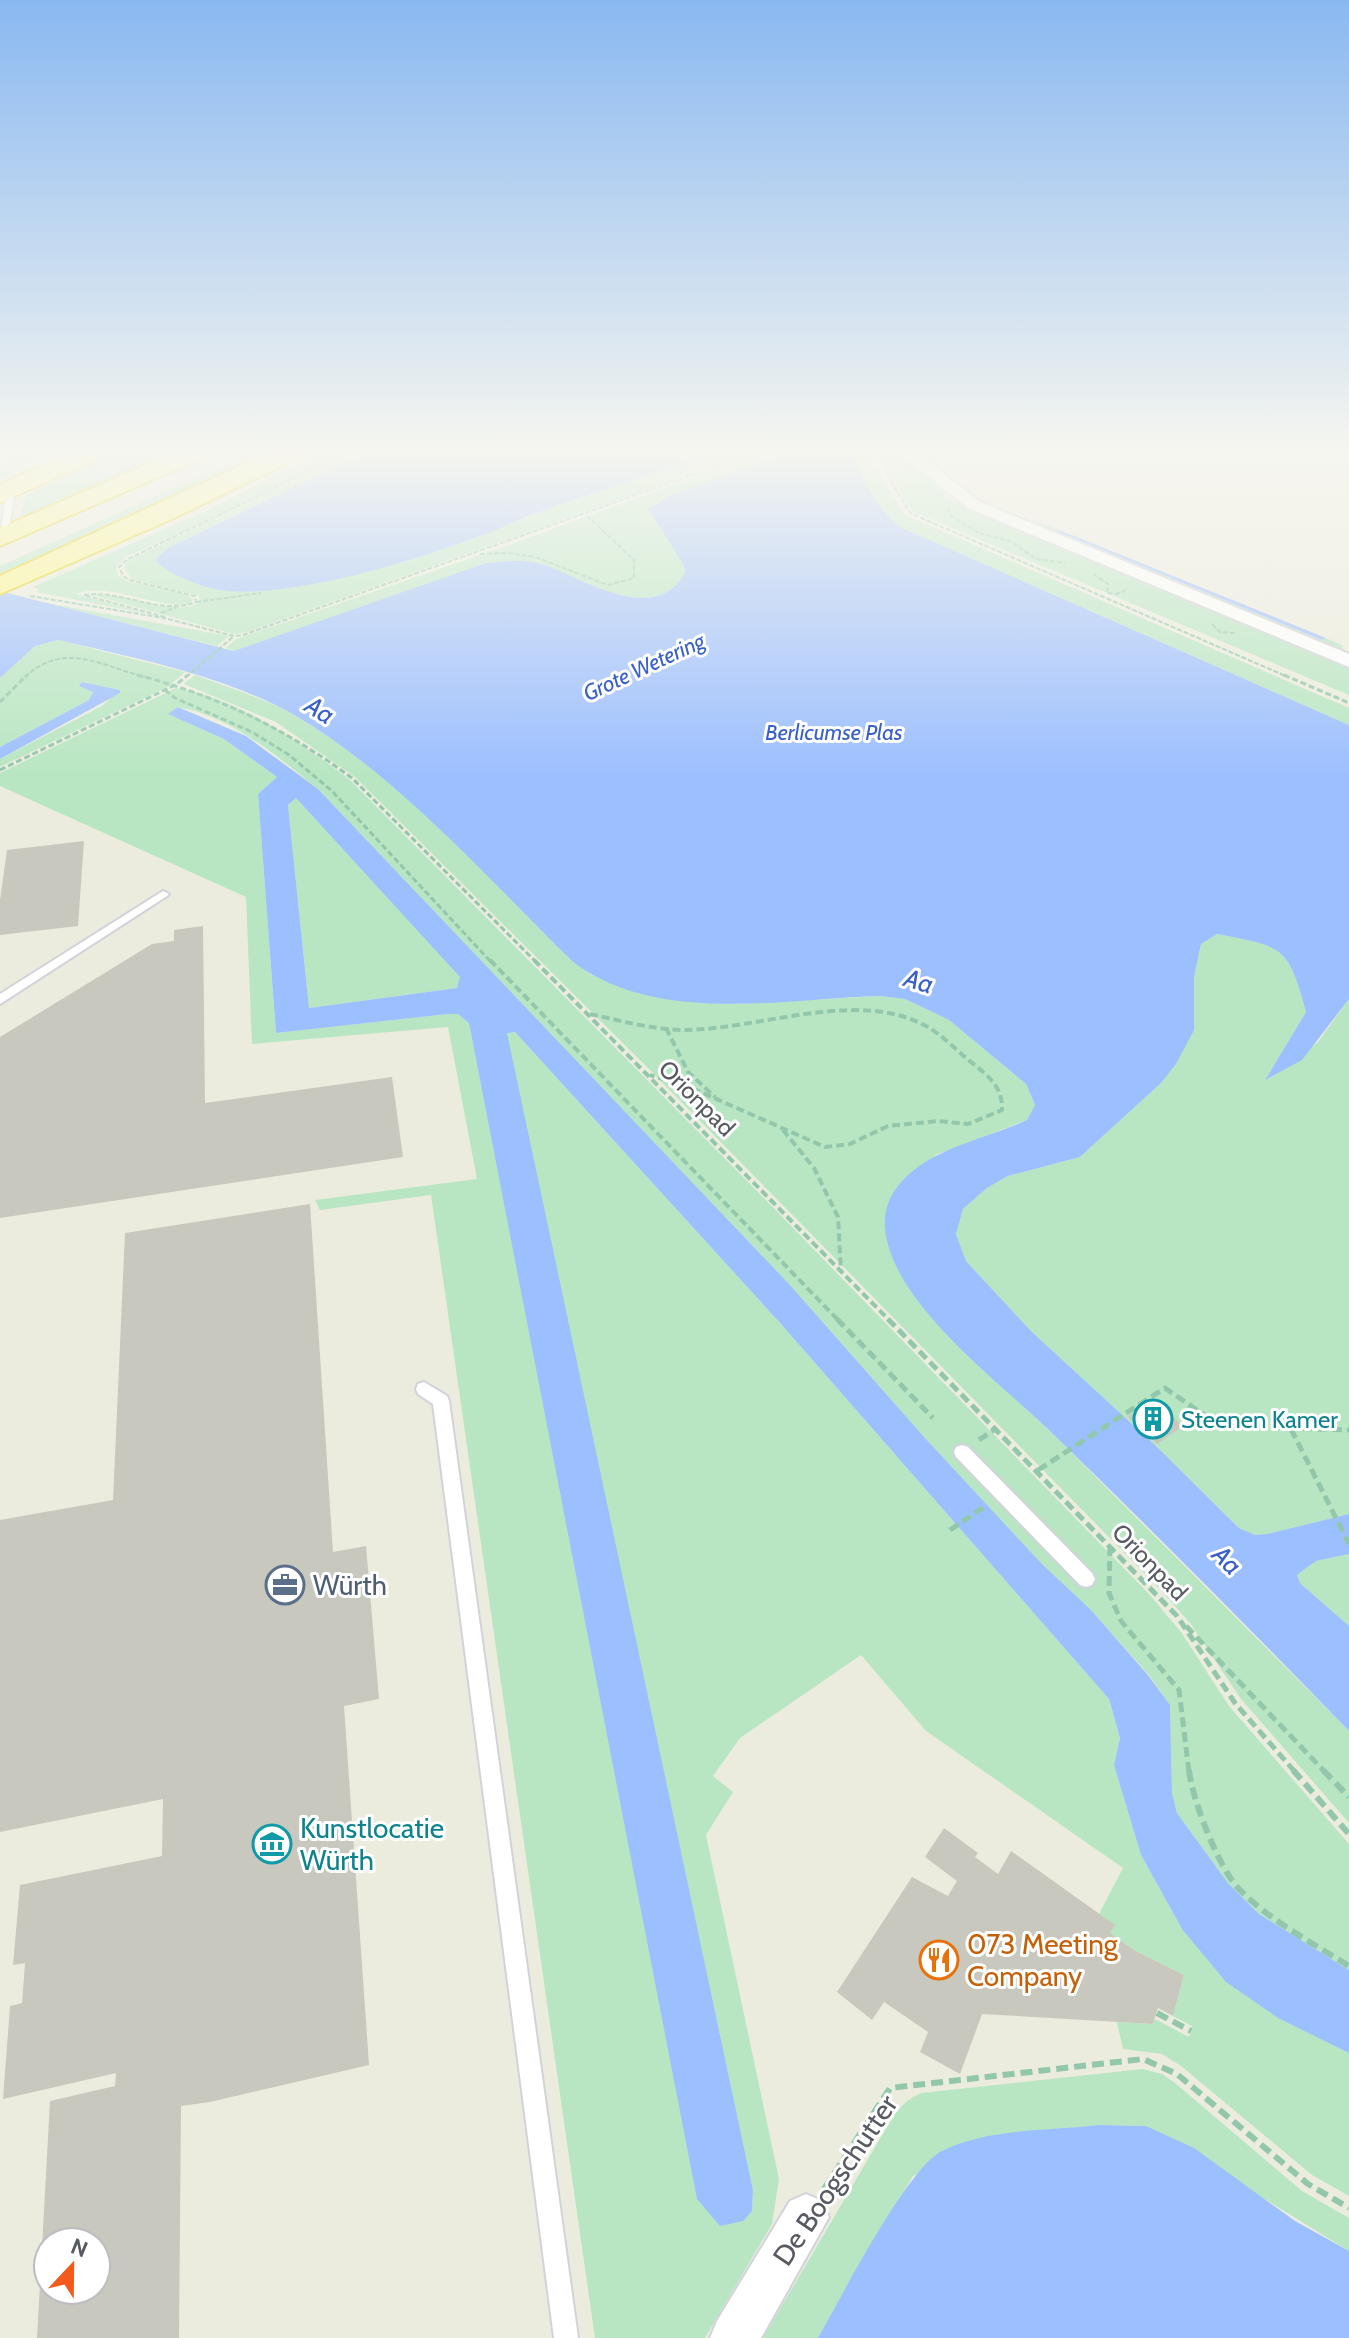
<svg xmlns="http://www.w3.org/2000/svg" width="1349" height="2338" viewBox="0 0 1349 2338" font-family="Cabin,sans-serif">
	<rect width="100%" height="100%" fill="#ececde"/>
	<!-- green -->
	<g fill="#b8e6c2">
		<path d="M29 449H63L0 478V462Z"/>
		<path d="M123 449H177L19 521 26 495Z"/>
		<path d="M261 449H274L0 574V566Z"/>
		<path d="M328 449H353L224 514 126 557 116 567 118 576 127 581 186 594 193 599 189 605C156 608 106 581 76 594L148 614 37 592 39 590 33 587 208 510Z"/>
		<path d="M360 449H374L168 548 155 560 188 580 226 591 268 590 308 584 408 561 476 538 547 509 726 449H760L247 632 234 634 92 595C122 591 175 619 200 602L199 596 132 579 124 567 129 560Z"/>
		<path d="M770 449H798L655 503 651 515 684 566 685 573C653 628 582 577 542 564 524 559 504 561 486 563L265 642 234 651 226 648 236 639 501 548Z"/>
		<path d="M853 449H880L874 454 873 464 905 515 1349 708V725L900 527C877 508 861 478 853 449Z"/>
		<path d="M893 449 951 499 965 507 1349 669V695L912 511 884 464 883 458Z"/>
		<path d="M909 449H919L971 494 997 509 1062 531 1322 640 1326 638 1343 646 1342 648 1349 652V659L961 495Z"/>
		<path d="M41 602 229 636 217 646Z"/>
		<path d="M58 640 185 672 169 686 0 767V759L102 706 119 690 82 682 80 686 93 691 89 700 0 747V678L35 646Z"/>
		<path d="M195 675C229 688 265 698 296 716 401 778 486 877 573 962L592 975 737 1004 880 996 905 999 949 1020 1026 1084 1035 1105 1027 1120 935 1155 908 1287 940 1327 1060 1441 1349 1731V1823L1241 1699 1190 1623 1157 1586 650 1070 355 777 276 722 184 684Z"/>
		<path d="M176 688C237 698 300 742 349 779L758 1192 1149 1594 1181 1632 1229 1706 1349 1844V1970L1259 1914 1228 1883 1177 1813 1172 1794 1170 1705 1149 1675 1091 1610 1042 1564 925 1438 790 1285 318 789C278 757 231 716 178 707L169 714 224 739 277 777 258 794 276 1033 448 1014H458L469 1023 553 1447 752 2211 753 2190 506 1033 515 1032 781 1324 1109 1699 1120 1738 1114 1765 1141 1855 1182 1929 1349 2053V2196L1312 2175 1181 2066 1162 2054 1123 2049 1117 2022 1153 2024 1155 2019 1189 2037 1192 2026 1173 2016 1184 1975 1134 1950 1110 1933 1114 1925 1099 1914 1123 1868 926 1731 861 1655 740 1738 713 1776 733 1792 706 1835 779 2179 772 2224 705 2338H595L431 1195 320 1210 315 1200 477 1179 448 1027 252 1044 246 897 0 786V773Z"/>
		<path d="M296 798 461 977 457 988 309 1008 288 805Z"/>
		<path d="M1217 934C1283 947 1288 945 1306 1012L1266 1078 1318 1042 1349 999V1514L1267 1534 1255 1535 1239 1528 1156 1446 1031 1331 966 1261 956 1234 963 1209 987 1188 1008 1176 1080 1157 1160 1084 1193 1000 1194 977 1201 944Z"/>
		<path d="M1349 1554V1626L1300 1583 1297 1575 1316 1561Z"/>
		<path d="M1143 2069 1162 2074 1175 2083 1302 2191 1349 2218V2251L1146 2126 1099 2125 982 2138 913 2176 818 2338H763L881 2137C893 2118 900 2101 922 2093Z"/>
	</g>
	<!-- water -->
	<g fill="#9cbfff" fill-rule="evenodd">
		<path d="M374 449H726C665 471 603 489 542 511 521 518 501 529 480 536 414 561 296 597 226 591 203 588 171 576 155 560L168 548Z"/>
		<path d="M798 449H853C861 478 877 508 900 527L1349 725V999L1302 1060 1265 1080 1306 1012C1288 945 1283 947 1217 934L1201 944 1194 977V1030L1176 1064 1160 1084 1080 1157 1008 1176 987 1188 963 1209 956 1234 966 1261 1031 1331 1156 1446 1239 1528 1255 1535 1267 1534 1349 1514V1554L1316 1561 1297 1575 1300 1583 1349 1626V1731C1253 1632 1156 1534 1057 1438 1009 1391 945 1343 908 1287 893 1264 877 1229 889 1201 913 1150 982 1141 1027 1120L1035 1105 1026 1084 949 1020 905 999 880 996C782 999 657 1025 573 962 488 879 397 775 296 716 226 676 136 658 58 640L35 646 0 678V591L234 651 486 563C504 561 524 559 542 564 582 577 653 628 685 573L684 566 648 509 669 496Z"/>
		<path d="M1062 531 1326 638 1322 640 1058 532Z"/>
		<path d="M82 682 120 690V693L0 759V747L89 700 93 692 79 686Z"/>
		<path d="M178 707 246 736 318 789 790 1285 925 1438 1042 1564 1091 1610 1148 1675 1170 1705 1172 1793 1177 1813 1228 1883 1259 1914 1349 1970V2053L1278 2018 1226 1982 1182 1929 1141 1855 1114 1765 1120 1738 1109 1699 781 1324 515 1032 507 1033 753 2190 752 2211 743 2221 720 2226 697 2199 469 1023 458 1014H448L276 1033 258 794 277 777 224 739 168 714ZM296 798 460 977 457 988 309 1008 288 805Z"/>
		<path d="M1099 2125 1146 2126 1194 2148 1295 2221 1349 2251V2338H818C841 2298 907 2168 942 2151 988 2128 1049 2131 1099 2125Z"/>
	</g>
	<!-- building -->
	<g fill="#c9c8be" fill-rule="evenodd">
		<path d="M84 841 78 926 0 935V900L7 850Z"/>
		<path d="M203 926 205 1103 392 1077 403 1157 0 1218V1037L152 944 174 941V930Z"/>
		<path d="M310 1204 333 1552 366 1546 379 1699 344 1706 369 2065 210 2102 181 2106 179 2338H37L50 2101 115 2086 116 2073 3 2099 10 2006 22 2003 25 1963 13 1965 20 1885 162 1856 163 1799 0 1832V1520L113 1500 125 1233ZM48 2242H96V2290H48Z"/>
		<path d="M1154 1400 1183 1426 1157 1444 1128 1417Z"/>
		<path d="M944 1828 978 1853 975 1857 998 1874 1011 1851 1115 1925 1110 1933 1134 1950 1184 1975 1173 2016 1158 2008 1153 2024 982 2014 960 2074 920 2052 928 2032 884 2002 872 2020 837 1992 912 1877 948 1896 957 1881 925 1857Z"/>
	</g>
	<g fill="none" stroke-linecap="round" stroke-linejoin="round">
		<!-- service casing -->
		<g stroke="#d2d3da" stroke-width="4">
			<g id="service">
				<path d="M11 488 15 490 8 536 4 539 0 535 7 490Z"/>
				<path d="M163 891 169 894 167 896 0 1004V994Z"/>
				<path d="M424 1382 447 1396 449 1401 578 2338H554L433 1404 418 1394 416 1389 418 1384Z"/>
				<path d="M962 1445 968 1447 1092 1573 1095 1579 1092 1585 1086 1587 1080 1585 956 1457 954 1452 956 1447Z"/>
			</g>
		</g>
		<!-- minor casing -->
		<g stroke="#d2d3da" stroke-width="4">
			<g id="minor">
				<path d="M894 449H912L980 502 1349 654V667L968 508Z"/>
				<path d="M806 2194 822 2201 829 2217 761 2338H710L717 2321 790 2201Z"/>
			</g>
		</g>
		<!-- motorway casing -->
		<g stroke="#ebd200" stroke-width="4">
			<g id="motorway">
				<path d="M79 449H111L108 454 0 503V485Z"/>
				<path d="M183 449H215L212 454 0 546V528Z"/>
				<path d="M277 449H308L305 454 172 519 0 594V576Z"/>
			</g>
		</g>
		<!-- path-far4 -->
		<g stroke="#92c7ac" stroke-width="2" stroke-dasharray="5 2" stroke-linecap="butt">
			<path d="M0 454 11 449"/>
			<path d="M884 454 886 473 910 513 1288 677"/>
			<path d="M948 508 951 516 979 533 1012 542 1036 559 1065 563"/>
			<path d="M480 554 508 553 535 557 608 585 634 578V560L585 514"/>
			<path d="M1093 574 1108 584 1107 593 1116 594 1128 589"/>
			<path d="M30 596 164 618 234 636 243 635 765 449"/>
			<path d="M196 602 261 593"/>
			<path d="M161 613 177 607"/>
			<path d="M165 617 84 595C121 589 160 616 196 602L195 596 130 580 123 576 119 567 128 559 356 449"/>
			<path d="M1212 624 1220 632 1235 633"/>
			<path d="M25 677C64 641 99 665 145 677"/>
			<path d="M186 677 234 636"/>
		</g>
		<!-- path-far3 -->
		<g stroke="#92c7ac" stroke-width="3" stroke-dasharray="6 3" stroke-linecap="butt">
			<path d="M137 675C216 695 286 729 352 778L536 962"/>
			<path d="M1284 675 1349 703"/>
			<path d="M165 690 175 698 252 732 289 755 332 791 491 962"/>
			<path d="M0 702 27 675"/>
			<path d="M0 770 177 684 188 675"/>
		</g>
		<!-- path-far2 -->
		<g stroke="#92c7ac" stroke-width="4" stroke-dasharray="8 4" stroke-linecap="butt">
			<path d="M490 960 839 1321"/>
			<path d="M534 960 890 1321"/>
			<path d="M590 1014C622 1021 654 1030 686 1030 759 1029 855 990 922 1024 939 1032 952 1046 966 1058 984 1073 1003 1084 1002 1110L968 1124 938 1121 888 1126 850 1144 825 1147 696 1090 650 1075"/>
			<path d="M666 1028 688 1072 715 1097"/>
			<path d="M783 1130 814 1168 838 1217 841 1272"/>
		</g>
		<!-- path-far1 -->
		<g stroke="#92c7ac" stroke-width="5" stroke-dasharray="10 5" stroke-linecap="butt">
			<path d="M837 1319 933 1418"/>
			<path d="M888 1319 1177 1616 1235 1703 1295 1772"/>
			<path d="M1291 1429 1349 1544"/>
			<path d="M979 1440 997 1428"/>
			<path d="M1038 1470 1165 1388 1220 1426 1349 1430"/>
			<path d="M950 1530 987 1505"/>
			<path d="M1110 1546 1109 1593 1121 1621 1179 1690 1189 1772"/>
			<path d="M1186 1626 1325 1772"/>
		</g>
		<!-- path -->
		<g stroke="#92c7ac" stroke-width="6" stroke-dasharray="12 6" stroke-linecap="butt">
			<path d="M1189 1770C1192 1799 1218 1866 1238 1888 1269 1920 1312 1943 1349 1966"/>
			<path d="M1293 1770 1349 1834"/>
			<path d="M1323 1770 1349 1797"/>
			<path d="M1157 2013 1191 2031"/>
			<path d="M824 2189 890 2088 1143 2059 1177 2074 1308 2184 1349 2208"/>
		</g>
		<!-- service -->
		<use href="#service" fill="#fff" fill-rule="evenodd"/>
		<!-- minor -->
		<use href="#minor" fill="#fff" fill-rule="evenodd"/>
		<!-- motorway -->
		<use href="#motorway" fill="#fff983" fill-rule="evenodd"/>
	</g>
	<!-- sky -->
	<linearGradient id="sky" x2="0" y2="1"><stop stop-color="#89b8f1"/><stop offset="0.58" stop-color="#f6f6f0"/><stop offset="1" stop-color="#f6f6f0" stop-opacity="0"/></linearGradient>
	<rect width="1349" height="776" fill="url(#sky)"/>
	<!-- icons -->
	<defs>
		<g id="building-ring" transform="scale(2)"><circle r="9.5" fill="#fff" stroke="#0f9aa8" stroke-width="1.5"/><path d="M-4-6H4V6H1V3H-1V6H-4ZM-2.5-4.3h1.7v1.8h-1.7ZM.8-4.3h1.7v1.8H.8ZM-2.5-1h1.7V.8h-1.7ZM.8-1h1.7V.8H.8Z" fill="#0f9aa8"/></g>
		<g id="office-ring" transform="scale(2)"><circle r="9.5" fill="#fff" stroke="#5c6f8a" stroke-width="1.5"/><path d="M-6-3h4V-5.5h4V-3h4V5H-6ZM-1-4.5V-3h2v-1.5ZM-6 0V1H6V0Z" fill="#5c6f8a"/></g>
		<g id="museum-ring" transform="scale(2)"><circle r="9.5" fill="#fff" stroke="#0f9aa8" stroke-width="1.5"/><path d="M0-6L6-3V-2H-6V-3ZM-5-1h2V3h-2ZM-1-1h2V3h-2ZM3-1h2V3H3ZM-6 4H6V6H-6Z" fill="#0f9aa8"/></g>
		<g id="restaurant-ring" transform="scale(2)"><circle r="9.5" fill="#fff" stroke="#e8710a" stroke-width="1.5"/><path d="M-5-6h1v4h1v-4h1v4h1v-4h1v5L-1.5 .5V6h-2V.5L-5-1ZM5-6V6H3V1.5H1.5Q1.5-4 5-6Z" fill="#e8710a"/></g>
	</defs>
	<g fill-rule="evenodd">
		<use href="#building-ring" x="1153" y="1419"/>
		<use href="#office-ring" x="285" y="1585"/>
		<use href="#museum-ring" x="272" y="1844"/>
		<use href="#restaurant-ring" x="939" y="1960"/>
	</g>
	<g text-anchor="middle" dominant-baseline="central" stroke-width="6" stroke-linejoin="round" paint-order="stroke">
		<!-- far-water labels -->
		<g font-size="22" font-style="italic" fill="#3860c9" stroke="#fff">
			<text transform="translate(644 667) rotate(-25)">Grote Wetering</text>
			<text x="834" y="732">Berlicumse Plas</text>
		</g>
		<!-- street labels -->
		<g font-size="24" fill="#585a61" stroke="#fff">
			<text transform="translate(697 1098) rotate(45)">Orionpad</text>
			<text transform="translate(1150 1562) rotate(46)">Orionpad</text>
		</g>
		<!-- culture labels -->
		<g font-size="24" fill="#0d838f" stroke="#fff" text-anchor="start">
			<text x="1181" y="1419">Steenen Kamer</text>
		</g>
		<!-- water labels -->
		<g font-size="26" font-style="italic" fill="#3860c9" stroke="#fff">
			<text transform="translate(320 710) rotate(32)">Aa</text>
			<text transform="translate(919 981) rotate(17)">Aa</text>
			<text transform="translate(1227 1560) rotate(44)">Aa</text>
		</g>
		<!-- near-service labels -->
		<g font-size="28" fill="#4e5e75" stroke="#fff" text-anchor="start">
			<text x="313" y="1585">Würth</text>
		</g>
		<!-- near-culture labels -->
		<g font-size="28" fill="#0d838f" stroke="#fff" text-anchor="start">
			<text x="300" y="1828">Kunstlocatie<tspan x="300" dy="32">Würth</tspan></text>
		</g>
		<!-- near-food labels -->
		<g font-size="28" fill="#c56008" stroke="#fff" text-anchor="start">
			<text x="967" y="1944">073 Meeting<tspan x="967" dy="32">Company</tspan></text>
		</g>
		<!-- near-street labels -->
		<g font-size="28" fill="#585a61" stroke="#fff">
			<text transform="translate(835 2180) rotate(-56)">De Boogschutter</text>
		</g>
	</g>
	<!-- north arrow -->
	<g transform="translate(72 2266) rotate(22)"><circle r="38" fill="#ffffff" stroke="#bcbdc0" stroke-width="2"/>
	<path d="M0-6L14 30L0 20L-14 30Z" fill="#f35a1d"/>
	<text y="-12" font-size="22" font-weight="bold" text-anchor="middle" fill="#585a61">N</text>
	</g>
</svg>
